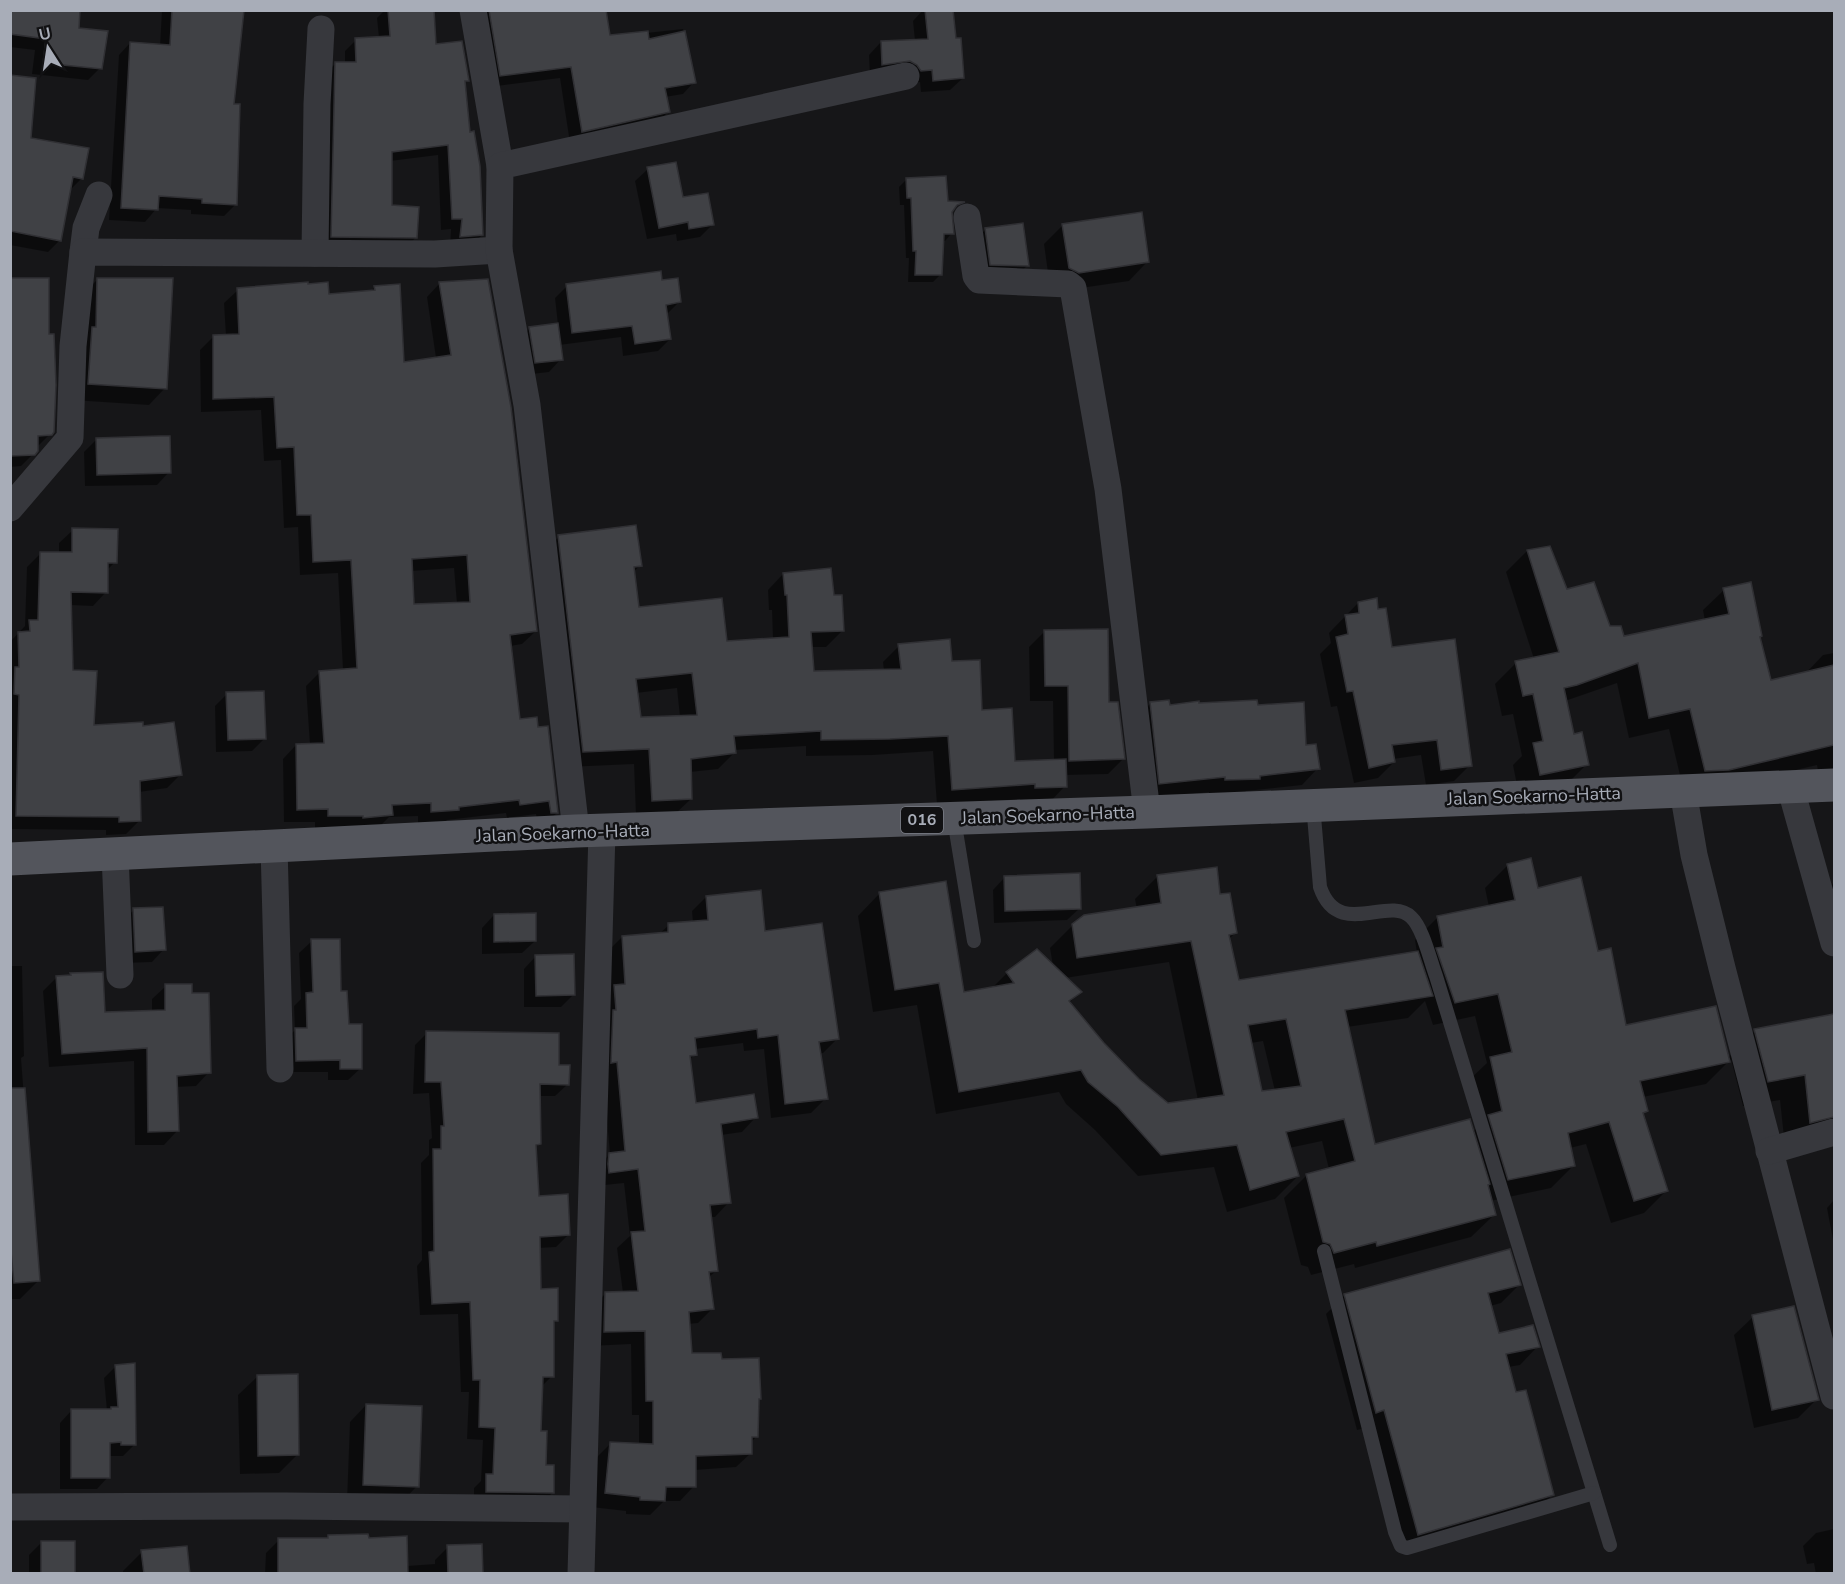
<svg xmlns="http://www.w3.org/2000/svg" width="1845" height="1584" viewBox="0 0 1845 1584" font-family="'Nunito Sans',sans-serif">
	<rect width="100%" height="100%" fill="#161618"/>
	<!-- shadow -->
	<g fill="#0007" fill-rule="evenodd">
		<path d="M10 10 77 30 100 68 88 80 32 74 35 50 10 47Z"/>
		<path d="M162 10H242L232 105 236 204 224 216 191 214V210L157 208 145 222 109 220 119 55 130 43 160 46Z"/>
		<path d="M385 10H432L435 45 468 80 464 84 482 235 471 246 450 247 451 229 441 230 438 155 390 161V207L416 237 405 249 320 248 324 75 336 63H345V51L356 40 379 38 377 18Z"/>
		<path d="M472 10H524L609 37 683 29 694 82 683 94 665 97 668 112 657 123 570 143 560 78 489 87Z"/>
		<path d="M923 10H952L963 78 950 90 921 92 920 82 908 83 870 77 869 55 881 42 915 41 913 21Z"/>
		<path d="M10 77 29 139 82 178 70 190 60 240 48 252 10 245Z"/>
		<path d="M648 169 712 225 700 237 677 241 676 234 647 239 635 181Z"/>
		<path d="M907 179 946 203H961L951 210 952 233 945 241H942L940 275 933 282H908L909 258H906L904 205H900L899 187Z"/>
		<path d="M1063 225 1147 262 1129 281 1060 291 1050 287 1044 244Z"/>
		<path d="M985 230 1028 265 1015 277H978L973 242Z"/>
		<path d="M10 280 48 336 53 431 37 447 33 454 21 466 10 467Z"/>
		<path d="M97 280 165 388 149 405 72 400 81 296Z"/>
		<path d="M661 281 679 302 667 314 670 339 658 351 623 356 621 337 559 345 561 359 549 372 523 375 517 341 530 328 558 325 555 298 567 286Z"/>
		<path d="M440 283 536 631 522 644 510 646 519 720 557 813 543 826H538L536 814 507 818 506 813 447 820 444 823 418 825V816L389 817 378 828 315 829V822H284L283 759 296 745H310L306 686 320 672 343 670 338 573 300 575 298 527 284 528 281 460 264 461 261 410 201 412 200 350 213 337 226 336 224 303 238 290 328 295 370 292 375 287 403 364 436 358 427 297ZM454 568 457 604 413 606 411 571Z"/>
		<path d="M97 439 169 472 157 485 85 486 84 452Z"/>
		<path d="M73 530 115 562 106 571V592L93 606 70 605 72 671 93 727 142 728 180 775 167 788 139 792 140 820 126 834 106 835V830L10 829V642L25 626 27 567 41 553 59 554V543Z"/>
		<path d="M559 537 640 566 633 572 638 609 725 642 773 639 772 610H769L768 590 783 574 833 596 842 631 826 647H811L812 673 884 671 883 662 899 646 951 663 1014 763 1054 761 1053 701H1030L1029 647 1044 632 1107 704 1123 759 1108 774 1065 775V786L1050 802 1020 803V799L937 805 933 751 873 755 806 756V746L734 750V753L718 769 690 772 691 799 675 814 636 816 634 764 567 767 543 553ZM677 688 680 717 639 719 636 693Z"/>
		<path d="M1549 548 1566 591 1623 638 1705 621 1703 610 1724 590 1759 637 1770 681 1805 674 1823 655 1834 653V775L1819 777 1817 765 1707 791 1684 792 1669 729 1629 738 1617 683 1565 701 1573 736 1587 764 1566 785 1519 795 1513 765 1522 756 1513 714 1502 716 1495 684 1516 663 1534 659 1506 572 1527 551Z"/>
		<path d="M1358 603 1377 611 1391 648 1470 765 1454 781 1426 785 1421 755 1393 759 1394 762 1378 778 1354 783 1337 706 1331 707 1320 654 1331 643 1329 633Z"/>
		<path d="M227 694 265 738 252 751 216 752 215 706Z"/>
		<path d="M1150 704 1168 706 1198 705 1256 707 1305 747 1318 768 1302 785 1246 791 1243 794 1209 795V792L1144 800 1134 720Z"/>
		<path d="M1508 865 1536 890 1597 952 1625 1027 1728 1058 1755 1031 1834 1016V1143L1785 1147 1780 1100 1743 1106 1731 1059 1706 1084 1643 1097 1647 1111 1642 1115 1667 1190 1644 1213 1611 1223 1586 1144 1570 1148 1574 1165 1551 1188 1490 1201 1494 1215 1471 1237 1355 1268 1354 1264 1311 1275 1308 1267 1301 1265 1284 1198 1307 1175 1329 1169 1322 1141 1289 1148 1298 1176 1275 1199 1227 1212 1214 1167 1138 1176 1095 1130 1066 1104 1059 1092 936 1114 917 1005 873 1012 858 916 880 893 963 994 992 988 1007 973 1037 951 1053 966 1050 948 1073 925 1137 909 1135 899 1158 876 1219 896 1235 933 1229 939 1238 981 1417 953 1415 940 1437 918 1489 907 1485 888ZM1169 962 1198 1100 1168 1104 1138 1080 1103 1044 1069 1003 1080 992 1065 978ZM1425 1001 1433 1025 1475 1016 1487 1063 1468 1081 1478 1126 1473 1132 1374 1146 1347 1027 1408 1018ZM1263 1041 1275 1091 1261 1092 1251 1043Z"/>
		<path d="M1005 877 1080 908 1067 920 994 923 993 890Z"/>
		<path d="M1834 882V927L1825 892Z"/>
		<path d="M706 897 764 932 837 1039 823 1053 819 1054 826 1098 811 1113 771 1118 764 1049 744 1051 743 1043 695 1049V1054L689 1060 695 1105 756 1117 742 1132 721 1135 729 1202 715 1217H710L716 1271 708 1278 712 1309 698 1323 688 1324 691 1355 720 1361 760 1398 757 1401V1436L750 1443 751 1453 736 1467 695 1470 694 1486 680 1501H664L650 1515 626 1514V1511L591 1507 596 1458 610 1444 639 1445V1415H632L631 1344 590 1346 591 1308 605 1294 623 1293 617 1248 630 1236 624 1183 595 1186V1169L610 1154 603 1076 608 951 622 937 659 934 669 925 693 923 692 911Z"/>
		<path d="M134 910 164 949 152 962 123 963 121 922Z"/>
		<path d="M494 915 535 941 522 953 482 954V928Z"/>
		<path d="M312 941 348 1026 361 1068 348 1080H328V1072H284L283 1042 295 1030 294 1006 301 999 299 953Z"/>
		<path d="M536 956 574 994 561 1007H524V969Z"/>
		<path d="M10 966H22L24 1056 21 1058 38 1281 20 1299H10Z"/>
		<path d="M71 975 104 1014 152 1012V999L166 986 209 1072 196 1086 176 1087 177 1131 164 1145H135L134 1061 49 1067 43 991 56 978 69 977Z"/>
		<path d="M427 1033 557 1066 568 1084 555 1096H538L539 1144 535 1148 538 1198 569 1234 556 1247 538 1248 539 1290 557 1320 553 1325 552 1376 541 1387 539 1432 544 1467 553 1492 540 1505 474 1504V1488L481 1481 483 1440 467 1439 469 1392H461L458 1314 420 1315 417 1266 422 1260 421 1163 429 1155V1140L432 1138 429 1093 413 1094 415 1045Z"/>
		<path d="M1834 1200V1245L1827 1208Z"/>
		<path d="M1519 1285 1501 1303 1490 1306 1498 1335 1538 1346 1520 1365 1508 1367 1515 1394 1552 1495 1534 1513 1400 1553 1366 1428 1357 1430 1326 1314 1345 1295Z"/>
		<path d="M1753 1317 1817 1399 1798 1418 1754 1428 1734 1335Z"/>
		<path d="M116 1366 135 1444 123 1456H108V1477L97 1489H60V1423L71 1411H107L104 1378Z"/>
		<path d="M257 1377 298 1454 279 1473 240 1474 238 1395Z"/>
		<path d="M366 1405 417 1486 401 1503 347 1501 350 1422Z"/>
		<path d="M1834 1529V1574H1816L1814 1563 1807 1564 1803 1546 1816 1533Z"/>
		<path d="M329 1537 367 1540 407 1566 435 1564V1560L448 1547 482 1574H265L266 1553 279 1540H326Z"/>
		<path d="M41 1543 74 1574H29V1555Z"/>
		<path d="M142 1552 189 1574H123V1571Z"/>
	</g>
	<!-- building -->
	<g fill="#404145" stroke="#303034" stroke-width="1.5" fill-rule="evenodd">
		<path d="M10 10H80L79 28 108 31 102 69 43 63 46 39 10 34Z"/>
		<path d="M172 10H244L234 104H240L237 205 202 203V199L159 196 158 210 121 208 130 42 170 45Z"/>
		<path d="M388 10H434L436 44 462 41 469 81H465L470 132 474 131 480 166 483 235 460 237 462 219H452L448 145 392 152V205L419 207 417 238 331 237 335 62H356L355 38 390 36Z"/>
		<path d="M489 10H606L610 35 648 31 649 39 685 31 696 83 665 88 670 112 582 132 571 67 500 76Z"/>
		<path d="M925 10H953L956 38H961L964 78 933 81 932 70 921 71 917 65 910 61 882 65 881 41 928 39Z"/>
		<path d="M10 75 36 78 31 138 89 148 83 179 73 177 61 241 10 231Z"/>
		<path d="M676 162 683 197 708 193 714 225 689 229 688 222 659 228 647 167Z"/>
		<path d="M946 176 948 201 965 202 957 205 952 212 954 234H944L942 275H915L916 251H913L911 198H907L906 178Z"/>
		<path d="M1142 212 1149 262 1079 273 1069 268 1062 224Z"/>
		<path d="M1023 223 1029 266 990 265 985 228Z"/>
		<path d="M661 271 662 280 678 278 681 302 666 305 671 339 635 344 632 326 572 333 566 284Z"/>
		<path d="M10 278H49V334H54L56 385 54 432 52 435 38 436V451L35 455 10 456Z"/>
		<path d="M97 278H173L167 389 88 384 92 327H96Z"/>
		<path d="M488 279 511 407 537 631 510 635 520 719 537 717 538 727 548 726 558 813H551L549 801 520 805 519 800 459 807V810L431 812V803L392 805 393 815 363 818V816H328V809L297 810 296 744 324 743 319 671 357 668 351 560 313 562 311 515H297L294 447 277 448 274 397 213 399V335L239 334 237 288 308 282V284L328 282 329 294 375 290 374 286 400 284 404 362 451 355 439 282ZM467 555 470 602 414 604 412 559Z"/>
		<path d="M558 323 563 360 535 363 529 327Z"/>
		<path d="M160 436H170L171 473 97 475 96 438Z"/>
		<path d="M636 525 642 566 634 567 639 607 722 598 727 641 789 637 787 595H785L783 573 831 568 834 595H842L844 631 811 632 814 671 901 669 898 644 950 639 952 661 980 660 982 710 1012 708 1015 761 1066 759 1067 787 1035 788V784L952 790 948 736 890 739 821 740V731L734 736 736 753 691 759 692 799 652 801 649 749 583 752 558 535ZM692 673 697 715 641 717 636 679Z"/>
		<path d="M72 528 118 529 117 563H108V593L71 592 73 670 97 671 94 725 143 722V726L174 722 182 775 140 781 141 821 119 822V817L16 816 19 695 14 694 15 667H19L18 632 30 631 29 620H38L40 552H72Z"/>
		<path d="M1550 546 1567 589 1594 582 1610 626H1621L1624 636 1729 614 1723 588 1751 582 1762 636 1760 637 1771 680 1834 665V745L1729 770 1705 771 1690 709 1649 718 1638 663 1577 685 1564 688 1574 734 1582 732 1589 765 1540 775 1533 743 1543 741 1533 694 1523 696 1515 661 1559 652 1527 550Z"/>
		<path d="M1377 598 1378 609 1386 608 1392 647 1455 639 1472 766 1441 770 1437 740 1392 745 1395 762 1369 768 1353 691 1347 692 1336 637 1348 634 1345 615 1359 613 1358 602Z"/>
		<path d="M1108 629 1109 702H1118L1125 759 1069 761 1068 686H1045L1044 630Z"/>
		<path d="M264 691 266 739 228 740 226 692Z"/>
		<path d="M1169 700 1170 705 1199 701V703L1257 700 1258 705 1304 702 1306 745 1316 744 1320 769 1260 776V779L1225 780V777L1159 784 1150 702Z"/>
		<path d="M1531 858 1538 888 1581 877 1598 951 1611 948 1626 1025 1716 1006 1730 1062 1640 1081 1648 1111 1643 1113 1668 1191 1634 1201 1609 1122 1568 1133 1575 1166 1508 1180 1488 1115 1502 1111 1490 1057 1512 1052 1498 994 1455 1003 1436 948 1443 947 1437 916 1515 900 1507 864Z"/>
		<path d="M1217 867 1220 894 1230 893 1237 933 1229 935 1239 980 1418 951 1433 996 1345 1010 1375 1144 1470 1119 1490 1184 1488 1185 1496 1215 1377 1246 1376 1242 1334 1253 1330 1244 1323 1242 1306 1174 1355 1161 1344 1119 1286 1132 1299 1176 1250 1190 1237 1145 1161 1155 1118 1107 1088 1082 1081 1070 959 1092 939 983 895 990 879 892 946 881 964 992 1014 983 1006 972 1037 949 1082 992 1069 1001 1104 1043 1139 1079 1168 1103 1224 1095 1191 941 1077 958 1072 924 1084 915 1161 903 1157 875ZM1286 1019 1301 1086 1262 1091 1248 1025Z"/>
		<path d="M1080 873 1081 909 1005 911 1004 876Z"/>
		<path d="M761 890 765 931 822 923 839 1039 819 1042 828 1099 785 1104 778 1035 758 1038 757 1029 695 1038 697 1055 690 1056 696 1103 754 1094 758 1118 721 1124 731 1203 710 1205 718 1271 709 1272 714 1309 689 1312 692 1353H721L722 1359 759 1358 761 1399H759L758 1437H752V1454L696 1456V1487H666L665 1501 640 1500V1497L605 1493 610 1442 653 1444V1401H646L645 1331 604 1332 605 1292 638 1291 631 1232 645 1231 638 1169 609 1173 608 1164 609 1153 625 1151 617 1062 611 1063 613 1010H616L614 985 625 984 622 936 668 932V923L708 920 706 896Z"/>
		<path d="M163 907 166 950 135 952 133 908Z"/>
		<path d="M536 913V941L494 942V914Z"/>
		<path d="M311 939H340L341 991H347L349 1024H362V1069H340V1060L296 1061 295 1028H307L306 993 313 992Z"/>
		<path d="M574 954 575 995 536 996 535 955Z"/>
		<path d="M103 972 105 1012 165 1010V984H192V993H209L211 1073 177 1076 179 1131 148 1132 147 1048 62 1054 56 976 71 975 70 973Z"/>
		<path d="M1834 1014V1117L1810 1123 1805 1075 1768 1082 1754 1029Z"/>
		<path d="M426 1031 559 1033V1065H570L569 1085 540 1084 541 1144 536 1145 539 1196 568 1194 570 1235 540 1237 541 1289 558 1288V1321H554V1377H543L541 1431H547L546 1465H554V1493L486 1492V1474H493L495 1428 479 1427 480 1380H473L470 1302 432 1304 429 1252 434 1251 433 1149H441V1126H444L441 1082H425Z"/>
		<path d="M10 1088H25L40 1281 14 1283 10 1241Z"/>
		<path d="M1510 1249 1521 1285 1488 1293 1499 1333 1533 1325 1540 1347 1506 1354 1516 1392 1526 1390 1554 1495 1418 1535 1384 1410 1376 1413 1344 1294Z"/>
		<path d="M1794 1306 1819 1400 1772 1410 1752 1315Z"/>
		<path d="M135 1363 136 1445H121V1442L110 1443V1478H71V1409H111V1407H118L115 1365Z"/>
		<path d="M298 1374 299 1455 258 1456 257 1375Z"/>
		<path d="M366 1404 422 1406 419 1487 363 1485Z"/>
		<path d="M368 1534 369 1538 407 1536 408 1574H278V1538H328V1535Z"/>
		<rect x="41" y="1541" width="34" height="33"/>
		<path d="M482 1544 483 1574H448L447 1545Z"/>
		<path d="M187 1546 190 1574H144L141 1550Z"/>
	</g>
	<g fill="none" stroke-linecap="round" stroke-linejoin="round">
		<!-- lane -->
		<g stroke="#37383d" stroke-width="14">
			<path d="M1313 804 1320 887C1338 940 1388 895 1411 917 1423 928 1430 960 1436 976L1610 1545"/>
			<path d="M954 819 974 941"/>
			<path d="M1324 1251 1395 1532 1401 1546 1407 1548 1594 1493"/>
		</g>
		<!-- street -->
		<g stroke="#37383d" stroke-width="27">
			<path d="M473 10 500 166"/>
			<path d="M967 217 976 276 979 280 1068 284 1073 288 1108 489 1147 812"/>
			<path d="M83 252 86 228 99 195"/>
			<path d="M315 253 317 104 321 29"/>
			<path d="M10 508 70 438 73 346 83 252 435 254 499 250"/>
			<path d="M1790 786 1834 943"/>
			<path d="M1683 791 1694 855 1722 968 1834 1396"/>
			<path d="M576 831 527 405 499 250 500 166 906 76"/>
			<path d="M274 846 280 1069"/>
			<path d="M115 854 120 975"/>
			<path d="M1769 1151 1834 1132"/>
			<path d="M10 1507 286 1506 582 1509"/>
			<path d="M581 1574 602 831"/>
		</g>
		<!-- primary -->
		<path stroke="#53555c" stroke-width="33" d="M10 859 576 831 1147 812 1834 785"/>
	</g>
	<g text-anchor="middle" dominant-baseline="central" stroke-width="5" stroke-linejoin="round" paint-order="stroke">
		<!-- shield labels -->
		<rect fill="#111113" stroke="#7b7e86" stroke-width="1.5" x="901" y="807" width="42" height="26" rx="4.5"/>
		<g font-size="16" font-weight="bold" fill="#a8adb8">
			<text x="922" y="820">016</text>
		</g>
		<!-- street labels -->
		<g font-size="18" fill="#a8adb8" stroke="#111113">
			<text transform="translate(1534 796) rotate(-2)">Jalan Soekarno-Hatta</text>
			<text transform="translate(1048 815) rotate(-2)">Jalan Soekarno-Hatta</text>
			<text transform="translate(563 833) rotate(-2)">Jalan Soekarno-Hatta</text>
		</g>
	</g>
	<!-- border -->
	<rect width="1845" height="1584" fill="none" stroke="#a8adb8" stroke-width="24"/>
	<!-- north arrow -->
	<g transform="translate(48 48) rotate(348)" stroke="#111113" stroke-width="4.5" paint-order="stroke">
	<path d="M0-4.5L10 22L0 15L-10 22Z" fill="#a8adb8"/>
	<text y="-9" font-size="16" font-weight="bold" text-anchor="middle" fill="#a8adb8">U</text>
	</g>
</svg>
